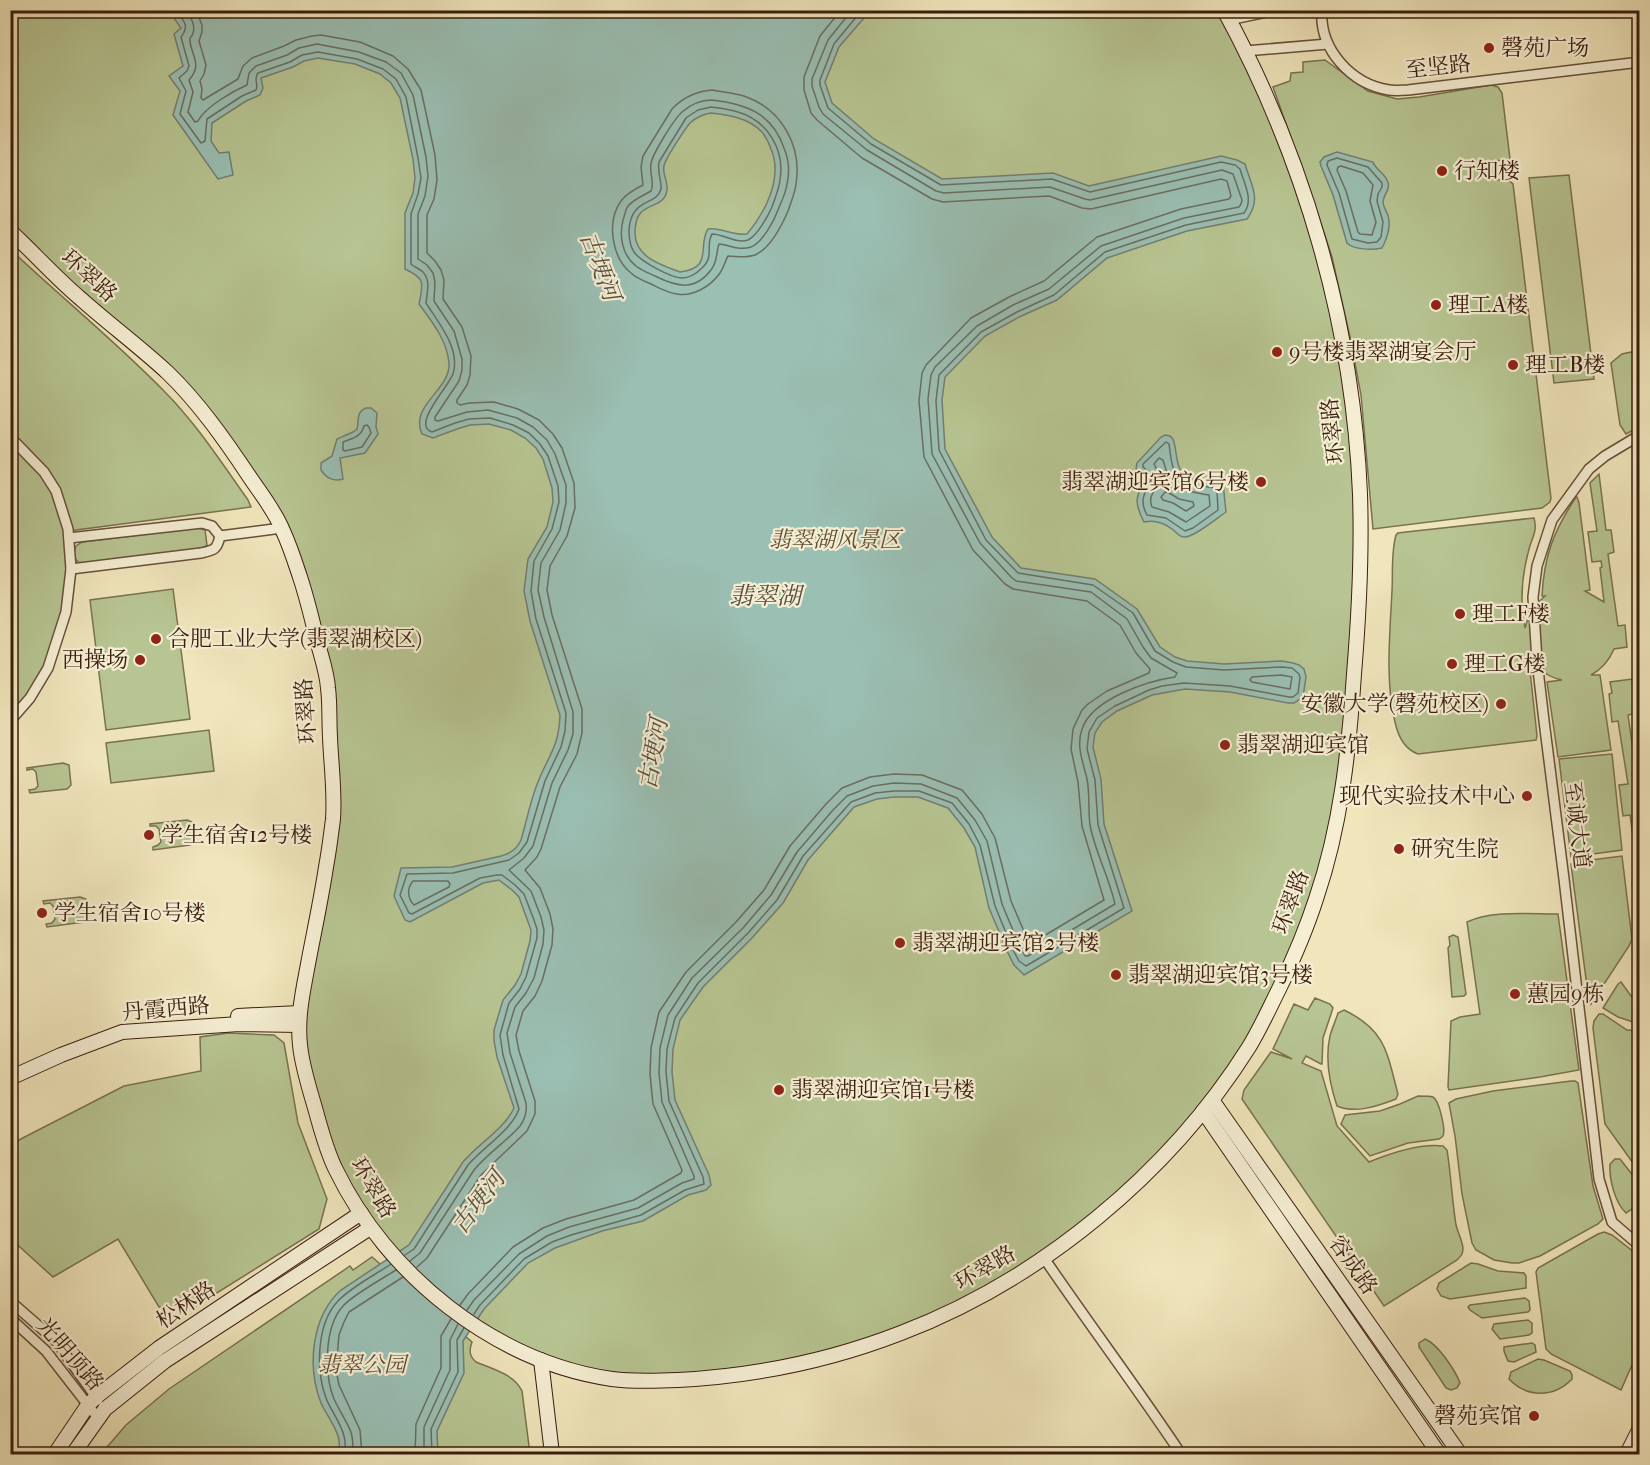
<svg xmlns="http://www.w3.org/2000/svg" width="1650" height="1465" viewBox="0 0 1650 1465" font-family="'IM FELL French Canon','Noto Serif SC',serif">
	<rect width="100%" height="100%" fill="#f0e5bb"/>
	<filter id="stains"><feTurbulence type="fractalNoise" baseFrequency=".00333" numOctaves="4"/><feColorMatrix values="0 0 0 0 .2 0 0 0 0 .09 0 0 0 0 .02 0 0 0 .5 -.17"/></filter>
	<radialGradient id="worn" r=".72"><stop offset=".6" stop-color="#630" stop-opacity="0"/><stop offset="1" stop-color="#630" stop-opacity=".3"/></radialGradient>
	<!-- green -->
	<g fill="#b7c592" stroke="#797150" stroke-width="1.5">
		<path d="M10 11H1224L1302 187 1348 373 1360 578 1332 846 1258 1032 1153 1166 1019 1274 855 1349 659 1381 541 1360 423 1287 336 1170 300 1054 326 871 329 707 282 528 189 396 11 231Z"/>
		<path d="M1325 60 1368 91 1397 99 1419 97 1491 85 1498 87 1502 93 1510 159 1496 161 1497 180 1507 179 1513 184 1551 498 1550 502 1542 508 1373 529 1361 395 1350 337 1332 257 1318 214 1273 87 1290 81 1291 73 1303 72V62Z"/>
		<path d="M1569 175 1594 379 1554 383 1529 178Z"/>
		<path d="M11 250C61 297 115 341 163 390 196 423 221 462 248 500L251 507 69 531 66 612 48 668 11 721Z"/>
		<path d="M1631 352 1639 356V427L1626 434 1620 425 1611 363 1622 354Z"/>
		<path d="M1599 474 1606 530H1611L1614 552 1608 554 1618 626 1625 625 1627 647 1614 649C1609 661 1602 669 1591 675H1600L1611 750 1558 757 1547 682 1562 680C1546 677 1535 666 1528 652L1537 736 1536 740 1418 754C1404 749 1398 736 1395 722 1385 682 1390 632 1392 591 1393 573 1391 552 1396 535L1398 533 1406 532 1534 518C1538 533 1531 538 1528 553 1522 576 1520 604 1525 628 1528 614 1534 605 1545 596H1542C1544 555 1554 531 1576 497H1577L1579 503 1590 590 1585 591 1604 602 1600 568 1602 567 1601 561 1592 562 1588 532 1597 531 1590 483Z"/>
		<path d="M198 528 205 530 207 545 204 549 81 564C74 560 73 553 76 546L82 542Z"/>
		<path d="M173 589 190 719 106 730 90 600Z"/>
		<path d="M1632 679 1636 713 1628 715 1638 784H1640V905L1635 906 1632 882 1639 881 1630 815 1623 816 1619 785 1628 784 1618 721 1612 722 1609 694 1612 693 1610 682Z"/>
		<path d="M209 730 214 771 111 783 106 743Z"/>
		<path d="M1612 754 1622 850 1571 857 1559 759Z"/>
		<path d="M63 763 69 765 71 785 67 789 30 793 29 790 35 789 38 786 36 772 33 769 27 770V768Z"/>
		<path d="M187 820 192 822 194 842 190 845 153 850V847L158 845 161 842 159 829 156 826H150V824Z"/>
		<path d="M1622 856 1632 939 1629 946 1591 1004 1588 994 1571 864 1575 862Z"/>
		<path d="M80 897 86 899 88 919 84 922 47 927 46 924 52 923 55 919 53 906 50 903 44 904 43 901Z"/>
		<path d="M1558 914 1579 1070 1540 1077 1449 1090 1448 1087 1451 1021 1460 1017 1480 1014 1467 922C1492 910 1530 914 1558 914Z"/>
		<path d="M1453 935 1458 937 1466 994 1464 996 1452 997 1448 948 1450 945 1449 937Z"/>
		<path d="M1621 982 1639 1007V1024L1618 1017 1603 1008 1618 984Z"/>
		<path d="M1315 998 1330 1004 1333 1008 1323 1038 1322 1064H1321L1306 1056 1302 1063 1321 1071 1337 1126 1369 1162C1391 1153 1419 1143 1443 1146L1447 1150C1451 1175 1452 1200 1456 1225 1458 1233 1462 1240 1463 1248 1463 1254 1461 1256 1457 1260L1384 1306 1242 1099 1244 1090 1271 1052 1292 1059 1273 1049 1294 1004 1308 1010Z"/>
		<path d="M1344 1010C1386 1030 1387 1053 1398 1094L1396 1099C1378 1106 1355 1114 1337 1106 1330 1085 1325 1058 1330 1036 1332 1028 1336 1020 1338 1013Z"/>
		<path d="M1599 1014H1603L1627 1030 1639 1031V1170H1638L1605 1124 1593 1028 1594 1021Z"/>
		<path d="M228 1033 274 1035 284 1043 298 1123 327 1199 319 1229 196 1306 159 1307 118 1239 53 1277 11 1239V1144L124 1086 201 1071 200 1037Z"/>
		<path d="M1571 1081H1575L1578 1083 1593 1186 1603 1219 1598 1224 1540 1256 1519 1263H1512L1494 1260 1476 1250 1472 1243 1462 1194 1455 1136 1449 1103 1456 1099 1493 1091Z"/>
		<path d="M1418 1096C1422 1096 1430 1096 1433 1097 1439 1100 1446 1130 1443 1136 1442 1137 1441 1138 1439 1139L1408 1143 1370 1156 1341 1124 1345 1115 1380 1111 1400 1104Z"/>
		<path d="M1615 1159H1620L1639 1183V1204L1626 1213C1615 1203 1609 1179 1610 1164Z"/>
		<path d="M1604 1232 1612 1235 1639 1256V1349L1621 1390 1551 1354 1546 1349 1536 1272 1538 1268 1598 1234Z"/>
		<path d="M372 1257 472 1342C469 1350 469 1356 476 1362 492 1369 514 1374 522 1391L530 1454H101L126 1425 169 1389 350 1266 353 1270Z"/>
		<path d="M1471 1263 1478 1264 1498 1271 1524 1273 1526 1276V1288L1450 1299 1441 1296 1437 1289 1439 1283Z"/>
		<path d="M1525 1298 1529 1301 1530 1310 1528 1312 1482 1318 1470 1310 1468 1307 1470 1305Z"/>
		<path d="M1528 1320 1532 1323V1333L1529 1335 1500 1339 1492 1329 1494 1324Z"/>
		<path d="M1425 1339C1438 1344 1455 1370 1460 1383L1457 1388 1451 1390 1446 1388 1419 1347V1343Z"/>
		<path d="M1532 1343 1535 1345 1536 1352 1514 1362 1508 1361 1504 1351V1347Z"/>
		<path d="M1538 1359 1544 1360 1570 1371 1572 1375V1379C1554 1398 1527 1398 1509 1379L1511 1372Z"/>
	</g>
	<!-- water -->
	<g fill="#9abfb3" stroke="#747e71" stroke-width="1.5" fill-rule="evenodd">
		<path d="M169 11H870L839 47 825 82 832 103 874 139 942 179 1053 173 1089 186 1221 156 1237 160 1245 164C1251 185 1262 199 1247 219L1187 231 1107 258 1057 300 1019 317 985 336 945 377 942 400 945 449 992 537 1021 568 1095 579 1137 609 1160 647 1175 657 1187 661 1224 664 1282 661 1293 663 1299 665 1304 669 1306 677 1303 697 1294 703H1288L1230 692 1185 689 1152 695 1117 711 1102 722 1095 733 1093 747 1101 779 1104 824 1132 911 1024 975 1014 965 1008 953 989 908 975 847 964 828 948 808 918 797H894L877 799 854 807 808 860 783 903 752 938 703 987 680 1020 673 1049 672 1072 675 1100 709 1175 711 1185 706 1190 688 1195 643 1221 602 1231 555 1248 528 1263 484 1309 463 1341 464 1373 437 1431 438 1454H340C339 1449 340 1442 338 1436 334 1424 326 1414 321 1403 307 1367 311 1317 341 1290L409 1245 463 1162C478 1144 505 1128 514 1108L497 1057 494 1041V1030L503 1000 515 985 521 974 530 941 531 930 519 897 512 890 499 880 483 883 410 922 405 920 394 896 401 868 452 867 501 856C509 854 517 849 521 840 527 820 531 797 540 777 551 752 559 744 560 715L530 621 524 591 528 559 547 527 553 502 552 488 543 459 536 448 525 438 511 430 489 424 470 425 457 429 433 438 422 434C409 405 451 390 449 363 447 340 432 322 419 304 423 283 426 279 405 269V213L413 193 415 178 413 159 400 98 391 83 380 74 355 64 318 58 304 61 293 67 261 78 263 88 260 95 246 101 212 123 211 141 219 153 229 152 233 175 218 179 173 115 180 91 169 76 183 66 174 34 181 28ZM711 113C729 115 749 118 762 132 766 137 769 143 771 149 773 154 775 161 775 167 776 191 762 216 747 234 733 236 721 227 708 229 697 246 714 268 680 272 661 265 635 257 635 233 635 228 636 220 639 215 646 203 666 207 667 189 668 181 662 174 664 166 665 159 685 129 690 123 695 118 704 114 711 113Z"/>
		<path d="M1337 152 1373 162C1376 170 1384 173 1387 180 1392 189 1383 194 1383 203 1384 209 1389 214 1389 221 1390 229 1386 241 1382 248 1372 250 1354 250 1347 243L1333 195 1321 166 1320 162 1324 157Z"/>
		<path d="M366 408H371L377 413 376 427 378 434 365 453 340 458 343 479C334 482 326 478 321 470V463L332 456 337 439 353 432 357 429C359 420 356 412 366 408Z"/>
		<path d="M1165 435 1170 436 1173 439C1178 452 1174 469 1188 478L1223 483 1226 512C1217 518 1193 538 1184 537 1179 537 1176 532 1172 529 1164 523 1154 520 1144 522 1134 503 1135 497 1146 478L1136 468 1137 463 1161 437Z"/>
	</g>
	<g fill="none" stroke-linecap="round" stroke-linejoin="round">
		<!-- shore -->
		<g stroke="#6a6e60" stroke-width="1.5">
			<path d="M176 10C184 22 190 25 181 37L189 66 187 71 179 78 186 91 180 114 201 143 205 141 207 119 242 96 256 90C259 84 253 79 258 73L290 62 302 55 318 52 357 59 383 69 396 79 406 97 418 158 421 178 418 194 411 214V264C414 267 420 269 423 272 431 281 427 293 426 303 438 322 461 349 453 374 449 386 411 425 432 432L455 423 469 419 490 418 513 425 529 433 540 444 548 456 558 486 559 502 552 529 534 561 531 591 536 619 566 713 565 731 561 747 545 781 527 842 519 853 509 860 453 873 407 874 400 895 409 913 412 914 480 878 497 875H502L515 885 524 894 534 920 537 929V938L526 977 520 989 509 1003 500 1035 503 1055 519 1109C511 1131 483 1147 468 1165L414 1249 405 1255"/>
			<path d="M185 10C190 17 196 24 193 33 191 40 189 35 190 42 193 59 202 65 189 80L193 92 188 112 195 122 198 121C205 107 233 91 247 85L249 73 256 66 287 55 299 48 317 44 359 52 386 62 401 73 413 95 426 157 428 176 425 196 418 214V259L427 265 433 273 435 282 434 301 454 331 462 359V370L459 381 435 417V420L438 421 467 412 488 410 517 418 533 427 547 440 555 454 566 485V503L560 530 541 563 538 590 544 617 573 712V734L568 750 552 783 533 846 524 858 509 870 531 891 541 917 544 930 543 944 534 978 526 993 515 1007 507 1033 510 1053 526 1103C527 1111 525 1119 520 1126 507 1141 488 1153 474 1170L420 1253 410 1261"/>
			<path d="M196 10 202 25V32L199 41 206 65 204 74 200 81 202 89 201 98 203 100 238 79 243 66 252 58 284 46 296 40 312 36 321 35 360 42 393 56 408 69 421 90 435 155 437 180 434 199 427 215V253L435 261 441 270 444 280 443 299 462 327 471 356 470 375 467 385 457 400V403L460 405 469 403 494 402 518 409 539 420 553 434 562 448 574 483 575 508 567 536 550 566 547 590 552 615 582 709V733L577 754 560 787 541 849 537 857 525 870 540 888 550 914 553 929 552 945 542 981 535 996 523 1011 516 1035 519 1051 535 1101V1114L527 1131 481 1175 427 1258 417 1267"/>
			<path d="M712 90C723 92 734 93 744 96 782 109 802 146 796 184 795 193 791 202 788 211 782 225 771 248 755 255 746 258 737 257 728 256 725 261 724 267 720 273 711 286 693 297 677 294 668 293 659 288 651 284 644 281 636 278 631 273 612 258 606 222 621 201 626 194 635 189 643 185L641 167 643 156 672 109C682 98 697 91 712 90Z"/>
			<path d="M712 100C746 104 772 113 784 148 789 160 790 171 787 184 786 193 781 202 778 210 774 221 762 243 751 247 739 251 730 245 719 244 716 252 718 261 711 270 695 291 678 287 657 277 651 274 642 271 636 266 622 255 619 236 623 220 625 215 625 210 628 206 634 199 643 196 651 191 655 183 649 173 651 164 652 154 675 118 682 112 691 104 701 100 712 100Z"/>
			<path d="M711 107C720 108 730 109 738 112 768 121 785 150 780 180 779 189 775 198 772 207 768 216 757 236 748 240 736 244 724 234 712 234 705 246 715 256 702 268 697 273 689 278 682 278 671 278 640 261 634 252 630 246 629 238 629 230 631 197 657 206 661 189 662 182 657 172 659 162L686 118 698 110Z"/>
			<path d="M1337 158 1368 167 1382 183V187L1378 194 1377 201 1383 222 1381 237 1377 242 1368 243 1352 239 1339 193 1327 165 1328 161Z"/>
			<path d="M1338 167 1341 166 1363 173 1373 185 1370 201 1376 222 1372 235 1360 234 1358 232 1346 191 1337 170Z"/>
			<path d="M367 425 369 427 371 433 362 447 345 451 343 450V442C353 438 361 437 364 426Z"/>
			<path d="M1166 442 1169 444C1174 485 1177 482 1215 488L1217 491 1218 510 1193 528 1185 531 1166 518 1147 515C1138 498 1146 493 1152 478L1150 473 1143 467V464Z"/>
			<path d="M1159 458 1163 460C1172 493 1179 489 1209 495L1210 506 1186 522 1169 512 1152 507C1145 489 1168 490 1154 464Z"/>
			<path d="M1166 491 1179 499 1193 502 1194 506 1186 511 1173 503 1163 500 1161 497Z"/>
			<path d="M1281 675 1292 677 1290 689 1252 682 1250 680 1252 677Z"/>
			<path d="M413 881H448L450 884 449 887 414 905C407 898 407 888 413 881Z"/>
			<path d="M460 1305 468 1294 513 1247 543 1228 566 1219 634 1200 681 1173 682 1170 653 1104 650 1074 651 1048 659 1012 686 972 736 922 764 890 790 846 826 804 842 788 870 777 894 774 922 775 962 790 982 814 995 838 1011 901 1029 943H1032L1104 900 1082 826 1078 782 1071 749 1073 729 1082 710 1088 704 1107 691 1149 673 1150 669 1136 653 1120 625 1087 601 1013 589 1005 584 973 550 924 457 919 401 922 373 926 365 971 318 1009 297 1044 281 1097 237 1181 209 1229 199 1231 196 1227 181 1221 179 1091 209 1082 208 1049 196 943 202 932 199 862 158 817 120 811 113 804 90V77L820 36 841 10"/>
			<path d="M467 1310 474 1300 519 1254 547 1236 569 1227 638 1208 682 1183 694 1179V1176L662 1102 659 1073 660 1048 668 1015 692 978 743 928 771 895 797 852 833 810 847 796 873 786 894 783 921 784 957 798 975 820 987 841 1002 904 1020 947 1025 956H1028L1115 904C1109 877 1095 852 1090 825 1088 810 1090 794 1087 779 1083 762 1076 746 1082 729 1092 699 1147 681 1175 677L1177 673 1151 658 1143 647 1127 619 1091 592 1016 581 1011 577 980 543 932 454 928 399 931 375 935 367 977 326 1013 305 1049 289 1101 246 1184 218 1239 207 1241 204 1242 200 1233 174 1222 170 1090 200 1085 199 1050 187 944 193 936 191 867 150 823 114 819 107 812 86V79L828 40 852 10"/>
			<path d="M474 1314 480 1305 524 1259 552 1242 571 1235 641 1215 685 1190 704 1184 703 1177 669 1101 666 1072 667 1049 675 1018 698 983 748 933 777 900 803 856 851 802 875 793 894 791H919L952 803 969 824 980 845 995 906 1013 950 1019 961 1026 966 1124 908 1098 825 1095 780 1087 749 1089 732 1097 718 1115 706 1149 690 1162 686 1184 683 1230 686 1289 697H1293L1298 693 1300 678 1299 674 1292 668 1282 667 1224 670 1186 667 1173 662 1155 651 1133 613 1093 585 1018 573 986 540 939 450 936 401 939 375 981 332 1017 312 1054 295 1105 252 1186 225 1244 213C1254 200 1244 183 1240 169L1235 165 1221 162 1090 192 1052 179 941 185 871 144 828 108 820 85V80L834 44 862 10"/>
			<path d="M345 1454C345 1449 346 1442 344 1436 341 1423 331 1411 326 1398 316 1371 316 1324 338 1301 351 1287 375 1275 391 1264"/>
			<path d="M353 1454C353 1447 353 1438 351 1432 346 1420 339 1410 334 1399 324 1374 324 1327 343 1306 354 1294 382 1279 396 1270"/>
			<path d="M362 1454 360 1430 339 1385 336 1370 339 1335 344 1322 349 1312 403 1277"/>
			<path d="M415 1454 416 1424 441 1368V1336L451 1319"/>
			<path d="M424 1454V1427L450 1370V1340L458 1324"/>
			<path d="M432 1454 431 1429 458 1372 457 1340 464 1328"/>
		</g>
		<!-- street casing -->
		<g stroke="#684f39" stroke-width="12">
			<g id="street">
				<path d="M1322 10C1319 49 1351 84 1389 90 1395 91 1402 90 1408 90L1640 62"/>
				<path d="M1229 20 1276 10"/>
				<path d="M1245 51 1328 44"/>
				<path d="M1640 435 1605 456 1589 469 1552 520 1537 566 1533 597 1537 661 1544 721 1564 879 1599 1179 1612 1222 1640 1246"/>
				<path d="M10 437 44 472 56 491 68 529 71 569 66 612 48 668 30 698 10 721"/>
				<path d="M69 538 202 523 212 526 220 536"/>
				<path d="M71 569 201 553C214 550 217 550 220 536L282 528"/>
				<path d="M1044 1258C1089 1324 1137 1388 1181 1454"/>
				<path d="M10 1301 56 1341 98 1400"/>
				<path d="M10 1318 46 1351 98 1418"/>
			</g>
		</g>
		<!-- secondary casing -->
		<g stroke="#3b1d0e" stroke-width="16">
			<g id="secondary">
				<path d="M10 231C34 253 56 278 81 299 109 324 140 347 168 373 199 403 225 440 249 476 261 494 275 511 283 531 290 546 295 562 300 577 307 598 312 619 317 640 321 656 327 672 328 688 330 704 329 721 330 737 331 764 335 792 333 819 331 835 329 851 326 867 321 900 314 932 308 964 303 991 297 1017 300 1045 302 1066 309 1087 315 1108 321 1129 326 1150 336 1170 387 1275 495 1362 612 1379 634 1382 656 1381 678 1380 754 1376 829 1361 901 1333 1040 1280 1169 1174 1249 1047 1260 1029 1269 1009 1279 989 1293 960 1306 930 1316 899 1341 826 1349 750 1354 674 1359 614 1362 554 1360 494 1353 325 1305 159 1224 10"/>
				<path d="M238 1016 299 1013"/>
				<path d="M10 1078 61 1055 122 1032 239 1024 299 1025"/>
				<path d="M1212 1100 1460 1454"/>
				<path d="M1203 1111 1439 1454"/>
				<path d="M541 1360 552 1454"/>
				<path d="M55 1454 88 1405 96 1397 159 1348 361 1213"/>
				<path d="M73 1454 105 1409 165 1361 370 1228"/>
				<path d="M1627 1454 1640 1428"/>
			</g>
		</g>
		<!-- street -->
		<use href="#street" stroke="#f5eed3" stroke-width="9"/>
		<!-- secondary -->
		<use href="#secondary" stroke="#f5eed3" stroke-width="14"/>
	</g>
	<!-- markers -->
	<g fill="#8f2418" stroke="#f5eed3" stroke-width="2">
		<circle cx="1489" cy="48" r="6"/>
		<circle cx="1442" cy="171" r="6"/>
		<circle cx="1436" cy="305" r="6"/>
		<circle cx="1277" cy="352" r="6"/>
		<circle cx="1513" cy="365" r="6"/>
		<circle cx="1261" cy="482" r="6"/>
		<circle cx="1460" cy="614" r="6"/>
		<circle cx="156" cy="639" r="6"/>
		<circle cx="140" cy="660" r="6"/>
		<circle cx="1452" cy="664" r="6"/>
		<circle cx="1501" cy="704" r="6"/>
		<circle cx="1225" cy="745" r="6"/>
		<circle cx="1527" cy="796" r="6"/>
		<circle cx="149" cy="835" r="6"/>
		<circle cx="1399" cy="849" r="6"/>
		<circle cx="42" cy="913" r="6"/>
		<circle cx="900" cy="943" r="6"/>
		<circle cx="1116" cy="975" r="6"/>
		<circle cx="1515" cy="994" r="6"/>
		<circle cx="779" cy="1090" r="6"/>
		<circle cx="1534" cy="1416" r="6"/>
	</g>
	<g text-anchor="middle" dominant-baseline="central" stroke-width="4.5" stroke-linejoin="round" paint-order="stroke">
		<!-- poi labels -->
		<g font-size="22" fill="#3b1d0e" stroke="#f5eed3" text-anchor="start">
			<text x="1501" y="48">磬苑广场</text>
			<text x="1454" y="171">行知楼</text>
			<text x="1448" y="305">理工A楼</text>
			<text x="1289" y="352">9号楼翡翠湖宴会厅</text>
			<text x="1525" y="365">理工B楼</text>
			<text x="1249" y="482" text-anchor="end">翡翠湖迎宾馆6号楼</text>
			<text x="1472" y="614">理工F楼</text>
			<text x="168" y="639">合肥工业大学(翡翠湖校区)</text>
			<text x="128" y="660" text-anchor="end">西操场</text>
			<text x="1464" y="664">理工G楼</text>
			<text x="1489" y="704" text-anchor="end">安徽大学(磬苑校区)</text>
			<text x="1237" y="745">翡翠湖迎宾馆</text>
			<text x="1515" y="796" text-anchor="end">现代实验技术中心</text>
			<text x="161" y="835">学生宿舍12号楼</text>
			<text x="1411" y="849">研究生院</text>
			<text x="54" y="913">学生宿舍10号楼</text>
			<text x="912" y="943">翡翠湖迎宾馆2号楼</text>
			<text x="1128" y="975">翡翠湖迎宾馆3号楼</text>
			<text x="1527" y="994">蕙园9栋</text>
			<text x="791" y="1090">翡翠湖迎宾馆1号楼</text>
			<text x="1522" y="1416" text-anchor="end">磬苑宾馆</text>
		</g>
		<!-- street labels -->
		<g font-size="22" fill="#3b1d0e" stroke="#f5eed3">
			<text transform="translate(1438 67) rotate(-6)">至坚路</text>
			<text transform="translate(89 276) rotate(42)">环翠路</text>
			<text transform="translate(1333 431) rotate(-96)">环翠路</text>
			<text transform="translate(306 711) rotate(-94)">环翠路</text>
			<text transform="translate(1577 825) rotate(83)">至诚大道</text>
			<text transform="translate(1291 902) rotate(-70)">环翠路</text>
			<text transform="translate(166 1009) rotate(-5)">丹霞西路</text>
			<text transform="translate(373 1188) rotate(59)">环翠路</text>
			<text transform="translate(1353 1265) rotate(55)">容成路</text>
			<text transform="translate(985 1268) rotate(-30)">环翠路</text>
			<text transform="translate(186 1305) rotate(-34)">松林路</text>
			<text transform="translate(70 1354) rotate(49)">光明顶路</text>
		</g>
		<!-- park labels -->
		<g font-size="22" font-style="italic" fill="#604f36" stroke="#f5eed3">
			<text x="835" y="540">翡翠湖风景区</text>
			<text x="362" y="1365">翡翠公园</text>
		</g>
		<!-- water labels -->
		<g font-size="24" font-style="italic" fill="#584e40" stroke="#f5eed3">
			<text transform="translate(600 266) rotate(69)">古埂河</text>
			<text x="765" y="596">翡翠湖</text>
			<text transform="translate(653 754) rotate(-80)">古埂河</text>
			<text transform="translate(478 1202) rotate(-53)">古埂河</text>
		</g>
	</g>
	<!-- margin -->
	<rect width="1650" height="1465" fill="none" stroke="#f0e5bb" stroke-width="36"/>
	<rect x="12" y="12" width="1626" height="1441" fill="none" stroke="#3b1d0e" stroke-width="3"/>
	<rect x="18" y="18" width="1614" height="1429" fill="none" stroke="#3b1d0e" stroke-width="1.5"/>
	<rect width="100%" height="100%" filter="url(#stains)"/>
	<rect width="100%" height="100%" fill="url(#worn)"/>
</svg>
